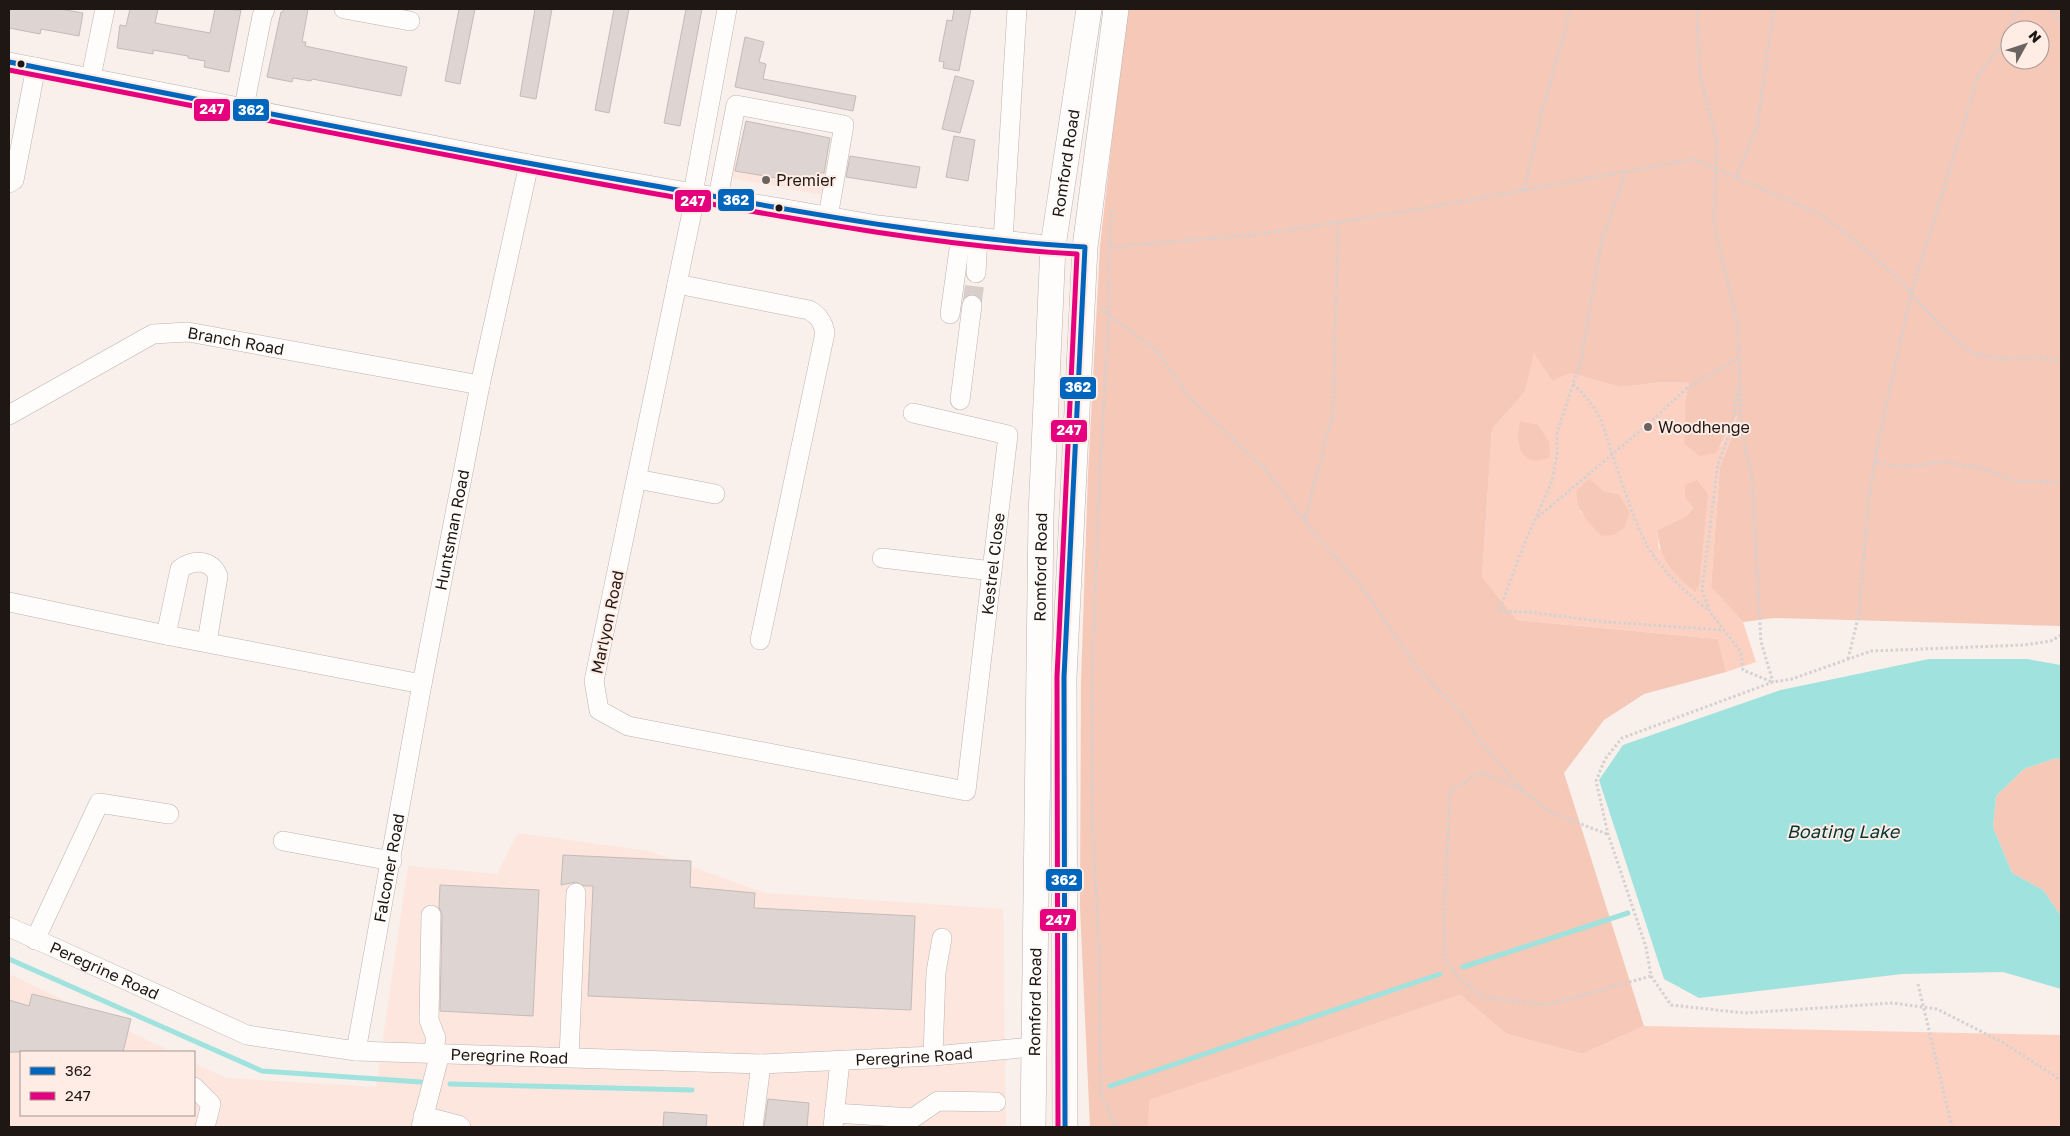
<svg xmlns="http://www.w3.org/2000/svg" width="2070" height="1136" viewBox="0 0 2070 1136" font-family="'Golos Text',sans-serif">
	<rect width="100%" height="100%" fill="#f9efeb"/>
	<!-- built -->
	<g fill="#fce6de">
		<path d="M733 142 830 161 823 195 726 177Z"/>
		<path d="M518 833 648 851 765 893 1003 909 1006 1127H9V974L172 1052H21V1115H194V1063L226 1078 376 1087 408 866 497 874Z"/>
	</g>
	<!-- green -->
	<g fill="#fcd1c2" fill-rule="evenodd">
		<path d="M1534 352 1552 381 1571 373 1620 387 1663 382 1689 383 1685 401 1684 443 1720 447 1738 414 1735 430 1720 466 1711 587 1743 622 1756 662 1726 672 1718 639 1517 620 1482 577 1492 429 1525 392ZM1602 490 1618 494 1601 536 1580 511ZM1694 507 1659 550 1657 530 1683 518Z"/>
		<path d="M1460 995 1507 1034 1582 1054 1644 1026 2061 1035V1127H1148V1100Z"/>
	</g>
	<!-- forest -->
	<g fill="#f5c8b8" fill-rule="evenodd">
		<path d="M1127 9H2061V626L1774 618 1743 622 1711 587 1720 466 1735 430 1737 415 1716 453 1699 456 1684 443 1685 401 1689 383 1663 382 1620 387 1571 373 1552 381 1534 353 1525 392 1492 429 1482 577 1517 620 1718 639 1726 672 1644 694 1604 720 1564 773 1644 1026 1582 1054 1507 1034 1460 995 1149 1100 1148 1127H1090L1080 907 1081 682 1088 474 1100 246ZM2010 30H2040V60H2010Z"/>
		<path d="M1520 421 1538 425 1549 442 1550 457C1520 469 1515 445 1520 421Z"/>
		<path d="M1589 479 1602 490 1618 494 1630 512 1624 528 1614 535 1601 536C1589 522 1575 511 1577 490Z"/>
		<path d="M1697 480 1708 494 1699 585 1695 592C1672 571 1661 563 1657 530L1683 518 1694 508 1685 497V485Z"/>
		<path d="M2056 758 2061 760V916L2043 890 2012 873 1993 827 1996 796 2024 769Z"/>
	</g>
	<!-- water -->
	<path fill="#9fe2de" d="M1929 659H2027L2061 665V760L2056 758 2024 769 1996 796 1993 827 2012 873 2043 890 2061 916V989L2003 972 1902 974 1699 998 1664 979 1599 780 1623 745 1781 690Z"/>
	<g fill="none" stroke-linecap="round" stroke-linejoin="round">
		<!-- stream -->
		<g stroke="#9fe2de" stroke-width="5">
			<path d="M9 959 262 1071 421 1082"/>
			<path d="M1463 967 1628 913"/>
			<path d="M450 1084 692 1090"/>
			<path d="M1110 1086 1440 974"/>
		</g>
	</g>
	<!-- building -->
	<g fill="#ded5d2" stroke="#c4bbb8">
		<path d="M9 9H60L83 13 79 36 41 29 40 34 9 28Z"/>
		<path d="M130 9H158L155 23 210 33 215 9 241 10 229 72 204 67 205 61 188 58V56L153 50V54L117 48 120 25 126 26Z"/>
		<path d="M284 9H308L302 42H306L305 46 407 67 401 96 312 79 311 81 293 78 292 82 267 77 281 12H283Z"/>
		<path d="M459 9H475L460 84 445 81Z"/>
		<path d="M535 9H552L536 99 520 96Z"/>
		<path d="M614 9H629L609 113 595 110Z"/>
		<path d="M686 9H702L680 126 664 123Z"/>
		<path d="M954 9H971L959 71 943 68 944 62 939 61 947 20 952 21Z"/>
		<path d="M745 37 764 42 759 62 766 64 763 79 856 96 853 111 735 87Z"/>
		<path d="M955 76 974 81 960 133 942 129Z"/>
		<path d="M746 121 830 138 824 173H820L818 185 735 171Z"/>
		<path d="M954 136 975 140 968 181 946 177Z"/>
		<path d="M850 156 920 167 916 188 846 177Z"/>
		<path d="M563 855 691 861 690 887 755 893 754 908 915 916 911 1010 588 996 593 886H584L576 882 561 885Z"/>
		<path d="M440 885 539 890 533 1016 440 1011 442 915 439 907Z"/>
		<path d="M32 994 131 1019 123 1052H9V1000L29 1006Z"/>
		<path d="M768 1099 809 1103 807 1127H764Z"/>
		<path d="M664 1112 707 1115 706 1127H663Z"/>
	</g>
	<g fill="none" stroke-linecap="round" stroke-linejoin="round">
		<!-- minor-tunnel -->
		<path stroke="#d8cfcb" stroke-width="19" stroke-dasharray="19 9" stroke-linecap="butt" d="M972 305 976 273"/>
		<!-- minor casing -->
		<g stroke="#bbb3b0" stroke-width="20">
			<g id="minor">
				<path d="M344 9 410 21"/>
				<path d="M9 62 529 164 693 193 878 225 1053 246"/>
				<path d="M91 77 105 9"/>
				<path d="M244 107 262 16 265 9"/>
				<path d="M9 183 14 180 36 67"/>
				<path d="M693 193 727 9"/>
				<path id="s1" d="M696 193 594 681 599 710 628 726 966 791 1008 435 913 413"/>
				<path d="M718 197 736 105 844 125 828 217"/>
				<path d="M1003 240 1017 9"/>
				<path d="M976 273 978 237"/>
				<path d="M677 284 809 310C819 316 823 322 825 333L760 640"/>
				<path d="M950 314 961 235"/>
				<path d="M960 400 972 305"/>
				<path id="s2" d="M9 415 153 334 188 332 480 385"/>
				<path d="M637 479 715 494"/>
				<path d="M882 558 992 571"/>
				<path id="s3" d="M9 602 166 635 422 684 480 385 529 164"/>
				<path d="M166 635 180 569C193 559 211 559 218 576L207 642"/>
				<path d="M283 841 392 861"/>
				<path d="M431 915 429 1020 436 1038 433 1053"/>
				<path id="s4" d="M9 927 247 1035 356 1051 761 1064 933 1056 1033 1047"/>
				<path d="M35 940 99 803 169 814"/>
				<path id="s5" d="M356 1051 422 684"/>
				<path d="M933 1056 936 972 942 938"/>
				<path d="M569 1057 576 893"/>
				<path d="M194 1087 211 1104 205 1127"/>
				<path d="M834 1113 913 1118 938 1101 996 1102"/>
				<path d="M423 1116 458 1125 461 1127"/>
				<path d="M421 1127 440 1053"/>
				<path d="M753 1127 761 1064"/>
				<path d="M833 1127 840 1061"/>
			</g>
		</g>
		<!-- major casing -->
		<g stroke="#bbb3b0" stroke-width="26">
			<g id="major">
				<path id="s6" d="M1033 1127 1041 515 1053 246 1089 9"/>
				<path d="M1065 1127 1064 677 1085 247 1116 9"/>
			</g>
		</g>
		<!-- path -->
		<g stroke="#d4d1d0" stroke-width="3" stroke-dasharray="2.5 2.5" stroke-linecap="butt">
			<path d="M1697 9 1700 75 1717 141 1714 224 1738 326 1741 426 1752 477 1761 642 1773 682"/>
			<path d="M2050 9 2061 22"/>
			<path d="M1626 172 1602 239 1581 360 1557 433V455L1552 481 1525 542 1499 611 1528 612 1606 622 1724 630"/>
			<path d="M1736 177 1757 127 1774 9"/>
			<path d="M1524 190 1543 107 1567 23 1569 9"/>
			<path d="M1112 210 1109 247V314L1100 468 1092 678V815L1099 948 1101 1095 1117 1127"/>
			<path d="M1109 247 1262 234 1415 210 1694 159 1817 213 1839 228 1893 273 1947 333 1974 354 2005 359 2033 357 2061 361"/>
			<path d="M1101 309 1156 350 1190 398 1266 470 1316 535 1362 587 1416 667 1461 713 1483 745 1523 791"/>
			<path d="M1573 384C1604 414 1601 422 1614 460 1624 488 1633 519 1647 545 1657 566 1691 598 1710 611"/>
			<path d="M1738 389 1732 427 1718 464 1702 590 1710 612 1741 652 1743 670 1772 682"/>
			<path d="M1874 462 1902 467 1944 462 1986 469 2015 481 2061 482"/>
			<path d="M1538 517 1647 425 1686 389 1738 358"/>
			<path d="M1305 520 1333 413 1338 222"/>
			<path d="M2061 635 2051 641 2024 645 1871 651 1792 679 1773 682 1622 738 1605 759 1596 781 1608 834 1646 947 1651 976 1671 1005 1744 1013 1893 1003 1937 1009 2002 1042 2061 1080"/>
			<path d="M1848 659 1859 614 1868 505 1876 453 1911 294 1979 74 2000 47 2018 9"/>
			<path d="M1607 834 1552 813 1523 791 1481 772 1450 791 1444 919 1445 959 1458 977 1482 997 1547 1005 1651 976"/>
			<path d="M1918 984 1952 1127"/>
		</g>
		<!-- minor -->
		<use href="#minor" stroke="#fefdfc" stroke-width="19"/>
		<!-- major -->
		<use href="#major" stroke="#fefdfc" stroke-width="25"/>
		<!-- bus-1 casing -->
		<g stroke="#ffece5" stroke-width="9">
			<path id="bus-1" d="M9 62C226 105 443 149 661 187 802 212 942 239 1085 247L1064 677 1065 1127"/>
		</g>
		<!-- bus-2 casing -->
		<g stroke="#ffece5" stroke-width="9">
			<path id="bus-2" d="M9 70C226 112 444 156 662 195 799 220 937 246 1077 254L1057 677 1058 1127"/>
		</g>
		<!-- bus-1 -->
		<use href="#bus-1" stroke="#0065bd" stroke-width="5"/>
		<!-- bus-2 -->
		<use href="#bus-2" stroke="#e5007d" stroke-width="5"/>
	</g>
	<!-- markers -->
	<g fill="#1f1714" stroke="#ffece5" stroke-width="2">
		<circle cx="21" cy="64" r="4.5"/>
		<circle cx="779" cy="208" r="4.5"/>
	</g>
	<g fill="#6b635f" stroke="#ffece5" stroke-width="2">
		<circle cx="766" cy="180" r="5"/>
		<circle cx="1648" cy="427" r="5"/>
	</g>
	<g text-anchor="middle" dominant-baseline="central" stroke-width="4" stroke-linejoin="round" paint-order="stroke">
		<!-- street labels -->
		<g font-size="16" fill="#1f1714" stroke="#ffece5">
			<text stroke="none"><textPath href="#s6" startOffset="965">Romford Road</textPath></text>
			<text stroke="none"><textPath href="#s2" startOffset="249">Branch Road</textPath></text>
			<text stroke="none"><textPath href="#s3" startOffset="578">Huntsman Road</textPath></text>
			<text stroke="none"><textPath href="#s1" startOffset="1134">Kestrel Close</textPath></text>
			<text stroke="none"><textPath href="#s6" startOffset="560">Romford Road</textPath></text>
			<text transform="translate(607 622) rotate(-78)">Marlyon Road</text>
			<text stroke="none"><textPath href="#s5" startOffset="186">Falconer Road</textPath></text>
			<text stroke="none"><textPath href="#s4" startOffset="105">Peregrine Road</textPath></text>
			<text stroke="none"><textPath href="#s6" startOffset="125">Romford Road</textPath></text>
			<text stroke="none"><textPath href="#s4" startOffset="525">Peregrine Road</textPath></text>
			<text stroke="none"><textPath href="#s4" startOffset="930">Peregrine Road</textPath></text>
		</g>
		<!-- poi labels -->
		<g font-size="16" fill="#1f1714" stroke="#ffece5" text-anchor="start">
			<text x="776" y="180">Premier</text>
			<text x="1658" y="427">Woodhenge</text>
		</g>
		<!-- water labels -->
		<g font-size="18" font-style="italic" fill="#033534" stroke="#ffece5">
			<text x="1843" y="831">Boating Lake</text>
		</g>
	</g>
	<g stroke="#ffece5" stroke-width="2">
		<rect x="193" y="98" width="38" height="24" rx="5" fill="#e5007d"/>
		<rect x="232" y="98" width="38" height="24" rx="5" fill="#0065bd"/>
		<rect x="717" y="188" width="38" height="24" rx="5" fill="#0065bd"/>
		<rect x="674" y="189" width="38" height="24" rx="5" fill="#e5007d"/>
		<rect x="1059" y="376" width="38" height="24" rx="5" fill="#0065bd"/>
		<rect x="1050" y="419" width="38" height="24" rx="5" fill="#e5007d"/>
		<rect x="1045" y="868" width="38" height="24" rx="5" fill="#0065bd"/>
		<rect x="1039" y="908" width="38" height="24" rx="5" fill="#e5007d"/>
	</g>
	<g font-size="14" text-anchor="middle" font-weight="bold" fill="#fff">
		<text x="212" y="114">247</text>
		<text x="251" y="115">362</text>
		<text x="736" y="205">362</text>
		<text x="693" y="206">247</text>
		<text x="1078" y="392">362</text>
		<text x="1069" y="435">247</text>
		<text x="1064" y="885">362</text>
		<text x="1058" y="925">247</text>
	</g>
	<!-- border -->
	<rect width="2070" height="1136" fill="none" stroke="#1f1714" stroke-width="20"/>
	<!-- legend -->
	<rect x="20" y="1051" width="175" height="65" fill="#ffece5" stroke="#a59791"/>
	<rect x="30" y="1067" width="25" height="8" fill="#0065bd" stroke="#a59791"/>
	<text x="65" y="1076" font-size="15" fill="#1f1714">362</text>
	<rect x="30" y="1092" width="25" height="8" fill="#e5007d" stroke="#a59791"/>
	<text x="65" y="1101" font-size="15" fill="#1f1714">247</text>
	<!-- north arrow -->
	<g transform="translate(2025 45) rotate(50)"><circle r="24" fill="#ffece5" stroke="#a59791"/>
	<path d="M0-4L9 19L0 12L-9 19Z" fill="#6b635f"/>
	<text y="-8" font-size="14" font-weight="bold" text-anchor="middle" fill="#1f1714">N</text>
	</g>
</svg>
